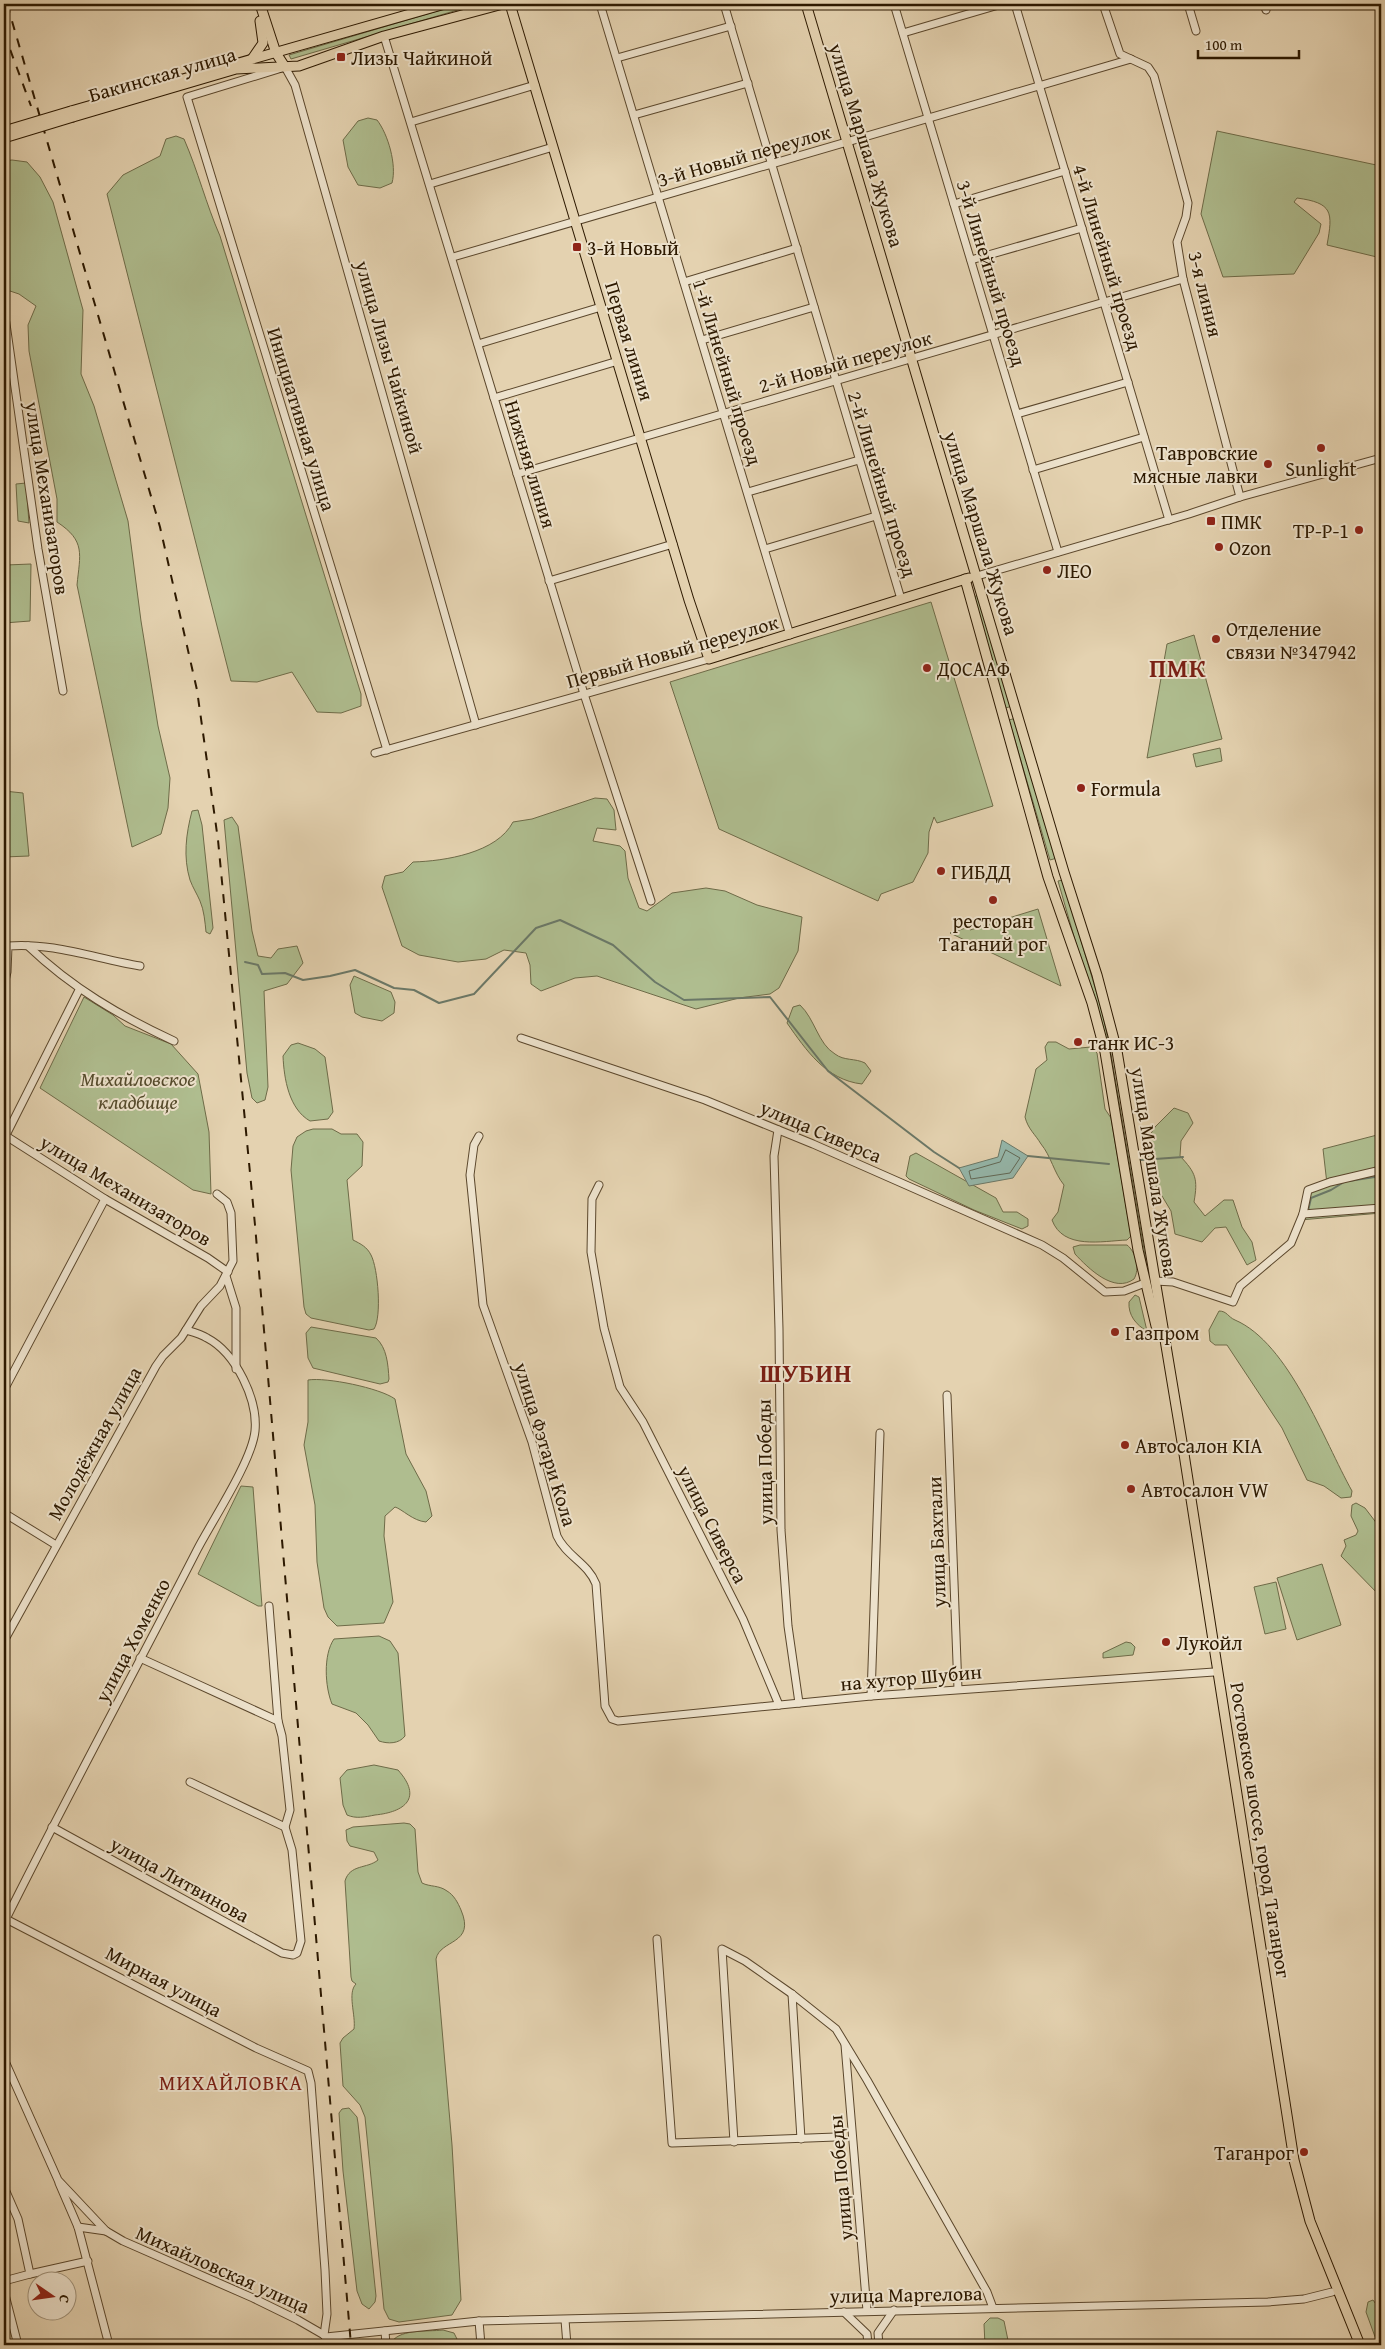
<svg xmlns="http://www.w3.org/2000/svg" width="1385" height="2349" viewBox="0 0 1385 2349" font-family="'Gentium Book Plus',serif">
	<rect width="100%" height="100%" fill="#e4d2b0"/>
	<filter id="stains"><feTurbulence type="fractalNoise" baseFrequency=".004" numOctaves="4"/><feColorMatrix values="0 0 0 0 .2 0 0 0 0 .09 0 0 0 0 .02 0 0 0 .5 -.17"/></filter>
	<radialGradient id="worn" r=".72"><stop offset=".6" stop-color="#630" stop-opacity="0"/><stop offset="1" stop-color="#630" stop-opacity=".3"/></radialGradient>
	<!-- green -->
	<g fill="#afbd8f" stroke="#6e6b48">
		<path d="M461 4H478L291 59 289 55Z"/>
		<path d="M368 118 377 120C388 134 397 165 392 183L380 188 358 185 348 167 343 140 358 121Z"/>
		<path d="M1217 131 1381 166V258L1327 245C1333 212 1333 203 1297 198L1294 202 1321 224 1319 233 1294 274 1223 277 1201 214Z"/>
		<path d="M176 136 184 139C198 171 206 204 220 236L361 694V706L341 713 317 712 292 672 257 682 231 681 107 194 123 175 160 156 166 139Z"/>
		<path d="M12 160 27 162 40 177 53 202 83 310 81 374 94 406 128 521 141 621 158 726 170 778 168 808 161 834 132 847 77 585C80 554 86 541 57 522V499L29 351 28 325 36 306 19 294 4 289V161Z"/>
		<path d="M26 483 29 523 18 521 16 484Z"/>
		<path d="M31 564 30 621 4 623 6 565Z"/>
		<path d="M979 595 1013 706 1005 708 973 597Z"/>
		<path d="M931 602 993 806 937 823 934 817 929 832 928 853 913 882 881 894 878 901 719 829 670 682Z"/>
		<path d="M1194 635 1222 739 1147 758 1167 644Z"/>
		<path d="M1016 718 1057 858 1050 860 1009 720Z"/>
		<path d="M1220 748 1222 761 1196 767 1193 754Z"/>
		<path d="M4 791 23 793 29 856 4 857Z"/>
		<path d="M595 798 607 799 614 810 616 830 597 828 593 841 620 846 625 851 628 878 639 908 647 911 672 893 706 888 725 891 757 905 802 917 798 951 779 988 770 994 739 998 696 1009 597 976 575 978 541 991 531 984 530 965 526 953 504 950 486 959 458 962 419 955 402 946 382 887 385 876 403 872 413 862C445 861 497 853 513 822L532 819Z"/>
		<path d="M198 810 202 825 213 928 210 934 206 932C205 922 204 910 200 901 197 894 193 888 190 880 183 857 186 834 192 811Z"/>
		<path d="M232 817 238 826 252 931 258 956 271 958 278 949 297 946 303 963 287 984 264 991 268 1087 265 1100 257 1103 252 1098 247 1073 224 820Z"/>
		<path d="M1063 880 1102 1011 1111 1054 1147 1267H1143L1096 1013 1058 881Z"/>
		<path d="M1038 909 1061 986 950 933 969 927 970 930Z"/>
		<path d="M354 976 391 992 395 1002 394 1013 382 1021 362 1017 355 1013 350 985Z"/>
		<path d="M84 997 113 1015 125 1026 171 1044 198 1074 209 1132 211 1194 193 1190 40 1088Z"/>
		<path d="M800 1005C815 1019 818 1044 835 1054 844 1061 855 1058 865 1063L871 1071 862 1084C826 1080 806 1050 787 1023L793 1007Z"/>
		<path d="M1048 1042H1056L1069 1049 1091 1047 1097 1053 1105 1109 1111 1118 1131 1236 1127 1240C1102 1241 1063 1250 1052 1220L1058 1212 1064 1185C1054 1173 1051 1156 1041 1144 1035 1134 1028 1129 1025 1117L1036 1069 1047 1060 1045 1047Z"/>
		<path d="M298 1043 315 1049 325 1057 333 1112 328 1119 310 1121C289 1109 284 1079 283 1056L291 1045Z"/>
		<path d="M1174 1108 1188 1113 1193 1123 1181 1141 1180 1156C1196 1173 1198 1179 1194 1202L1205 1216 1224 1200H1233L1242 1227 1252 1242 1256 1260 1247 1265 1226 1227 1215 1228 1202 1242 1175 1234 1171 1211 1156 1186 1145 1143 1155 1127Z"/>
		<path d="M313 1129H332L341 1134H357L363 1142 362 1166 347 1180 353 1240C361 1244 367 1247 371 1255 378 1268 382 1317 374 1329L369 1330 311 1318 306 1314 304 1307 291 1170 293 1146 297 1137 306 1131Z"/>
		<path d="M1381 1134V1213L1300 1220 1306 1193 1327 1184 1323 1149Z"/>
		<path d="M916 1153 996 1198 1003 1212H1017L1028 1219V1226L1022 1229 974 1210 909 1179 906 1176 910 1156Z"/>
		<path d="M1080 1245H1127C1136 1252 1140 1269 1134 1279 1114 1294 1088 1268 1075 1254L1073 1247Z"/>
		<path d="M1135 1295 1139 1297 1147 1331C1136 1325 1128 1315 1129 1302Z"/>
		<path d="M1219 1311C1227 1311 1228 1317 1235 1320 1289 1343 1324 1441 1352 1491L1351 1497 1341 1498 1324 1486 1307 1480 1282 1428 1227 1345H1215L1210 1341 1209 1330Z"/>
		<path d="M311 1327 376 1338C387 1348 388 1364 389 1379L388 1382 380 1384 313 1368 308 1358 306 1333Z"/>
		<path d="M308 1380C326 1377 380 1388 395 1399L406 1454 426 1491 432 1516 426 1522C413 1521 402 1509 395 1507L385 1516 384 1536 393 1602 384 1623 337 1626 328 1617 324 1608 317 1562 315 1505 304 1445 308 1422Z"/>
		<path d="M241 1486 253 1487 262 1606H258L198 1574Z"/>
		<path d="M1356 1503 1365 1508 1381 1529V1597L1341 1556 1346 1546 1344 1540 1356 1535 1358 1531 1351 1516 1352 1505Z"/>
		<path d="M1322 1564 1341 1625 1297 1640 1277 1578Z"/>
		<path d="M1276 1582 1286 1629 1265 1634 1254 1587Z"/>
		<path d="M379 1636 390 1641 398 1653 405 1736C399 1744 388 1744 379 1741L368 1725 356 1713 332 1704C325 1687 323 1655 334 1639Z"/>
		<path d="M1126 1642 1131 1643 1135 1647 1133 1655 1103 1658V1653Z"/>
		<path d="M374 1765 398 1770C423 1798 405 1812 375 1815 365 1817 356 1819 347 1815L343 1805 340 1778 347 1770Z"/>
		<path d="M404 1823 410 1824 415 1829 418 1872 422 1883C430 1887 439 1885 447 1891 454 1895 458 1903 461 1910 476 1945 440 1939 436 1959L452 2145 461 2300 452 2315 399 2322 389 2319 384 2309 365 2117 360 2105 343 2086 340 2043 343 2038 354 2029C356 2015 347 1993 356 1984L352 1981 351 1977 345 1881C350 1864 367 1869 378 1860L374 1852 350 1846 347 1841 346 1830 353 1827Z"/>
		<path d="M349 2108 357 2117 358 2123 376 2296 375 2302 369 2309 362 2304 357 2291 343 2171 339 2113 342 2109Z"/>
		<path d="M1373 2300 1381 2311V2345H1378L1366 2312 1368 2302Z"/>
		<path d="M990 2318H998L1004 2321 1009 2345H985L984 2324Z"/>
		<path d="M443 2330 454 2333 460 2345H390C397 2328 427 2332 443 2330Z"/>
	</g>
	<!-- water -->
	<path fill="#95b8ac" stroke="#6b7867" d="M1002 1140 1028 1156 1013 1178 969 1186 959 1168 998 1157Z"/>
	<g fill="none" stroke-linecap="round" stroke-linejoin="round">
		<!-- shore -->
		<path stroke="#616856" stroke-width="1" d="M1006 1150 1020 1158 1010 1173 971 1179 969 1171 1000 1162Z"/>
		<!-- stream -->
		<g stroke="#6b7867" stroke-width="2">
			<path d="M245 962 258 965 262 974 285 973 303 980 330 976 355 970 394 988 414 990 439 1003 474 994 536 928 560 920 613 945 655 982 684 1000 770 997 828 1071 934 1152 959 1168"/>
			<path d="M1028 1156 1109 1164"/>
			<path d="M1141 1160 1183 1157"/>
			<path d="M1349 1181 1381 1176"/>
			<path d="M1308 1211 1311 1198 1331 1190 1344 1182"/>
		</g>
		<!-- minor casing -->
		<g stroke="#5b472c" stroke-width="9">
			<g id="minor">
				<path d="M600 4 790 635"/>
				<path d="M724 4 901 599"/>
				<path d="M894 4 1058 552"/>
				<path d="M1015 4 1169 520"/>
				<path d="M1103 4 1120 54 1148 67 1154 76 1188 203 1186 217 1177 242 1183 279 1240 497"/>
				<path d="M1188 4 1196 31"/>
				<path d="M1264 4 1266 10"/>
				<path d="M903 33 1002 4"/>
				<path d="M384 36 584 694 651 901"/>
				<path d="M617 58 731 26"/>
				<path d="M634 115 748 83"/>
				<path d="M411 122 535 85"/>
				<path d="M430 184 553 147"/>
				<path d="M954 204 1065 171"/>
				<path d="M453 257 1131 59"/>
				<path d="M971 260 1082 228"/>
				<path d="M684 282 797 248"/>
				<path d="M4 310 38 549 63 691"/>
				<path d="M702 340 814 307"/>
				<path d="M478 344 601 307"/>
				<path d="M494 398 618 361"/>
				<path d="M1017 414 1128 382"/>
				<path d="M1033 470 1144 437"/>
				<path d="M517 474 1183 279"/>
				<path d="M748 492 859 460"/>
				<path d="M765 549 876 516"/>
				<path d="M977 576 1189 514 1240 497 1381 458"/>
				<path d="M549 581 673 544"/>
				<path d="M387 750 187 97 285 67 295 85 476 725"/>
				<path d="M375 753 709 659"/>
				<path d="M28 946C72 988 120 1016 174 1041"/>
				<path d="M4 985 7 972 8 946C52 942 97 959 140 966"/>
				<path d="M521 1038 705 1100 813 1144 1042 1245 1063 1258 1105 1292 1124 1291 1145 1283"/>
				<path d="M778 1130 774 1156 779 1329 781 1530 788 1626 799 1703"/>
				<path d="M6 1136 105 1199 208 1258 228 1272"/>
				<path d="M479 1136 474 1145 470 1175 483 1305 532 1442 557 1536C566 1556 588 1563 596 1584L605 1706 612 1719 618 1721 871 1696 1214 1672"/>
				<path d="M4 1139 79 990"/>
				<path d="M599 1185 592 1199 591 1252 604 1328 620 1387 643 1422 743 1619 779 1705"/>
				<path d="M1303 1214 1381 1208"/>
				<path d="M226 1276 236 1308V1369"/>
				<path d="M1155 1281 1173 1282 1233 1302 1240 1286 1291 1243 1303 1214 1308 1190 1330 1182 1381 1170"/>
				<path d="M4 1390 105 1199"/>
				<path d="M947 1395 958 1689"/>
				<path d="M4 1513 56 1545"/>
				<path d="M4 1641 156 1366 163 1356 181 1338 201 1306 220 1286 233 1261 231 1213 227 1202 217 1194"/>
				<path d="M140 1658 278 1721"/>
				<path d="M871 1696 880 1433"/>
				<path d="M190 1782 285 1827"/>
				<path d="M52 1827 282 1953 293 1955 297 1953 301 1941 292 1850 285 1827 290 1810 282 1736 278 1721 269 1606"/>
				<path d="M6 1919 256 2048 308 2071 311 2083 325 2270 327 2314 324 2335"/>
				<path d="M4 1923C66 1798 133 1675 197 1550 212 1521 252 1461 255 1431 258 1400 236 1353 207 1338 201 1334 193 1332 186 1330"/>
				<path d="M657 1939 672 2143 836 2137"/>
				<path d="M792 1994 801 2139"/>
				<path d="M845 2045 867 2311"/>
				<path d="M4 2059 58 2180 106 2231 123 2241 253 2298 298 2320 324 2335 331 2345"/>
				<path d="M734 2142 722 1949 745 1961 792 1994 836 2029 867 2080 987 2292 993 2308"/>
				<path d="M59 2183 78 2227 109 2345"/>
				<path d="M4 2187 18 2219 30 2274 4 2281"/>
				<path d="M78 2227 106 2231"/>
				<path d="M30 2274 88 2261"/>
				<path d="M4 2291 18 2345"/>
				<path d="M844 2312 867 2334 868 2345"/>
				<path d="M565 2320 567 2345"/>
				<path d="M479 2321 481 2345"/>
				<path d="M385 2331 386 2345"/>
				<path d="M326 2337 479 2321 1268 2302 1304 2299 1332 2292"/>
				<path d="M879 2345 878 2333 894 2310"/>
			</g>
		</g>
		<!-- major casing -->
		<g stroke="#2d1900" stroke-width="11">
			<g id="major">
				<path d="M260 4 276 53 285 67"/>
				<path d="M510 4 689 600 709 659 969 578"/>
				<path d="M806 4 1064 872 1097 975 1117 1051 1184 1454 1294 2160 1310 2221 1360 2345"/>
				<path d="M252 59 263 43 260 21"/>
				<path d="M71 111 445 4"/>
				<path d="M73 117 236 69 299 66 384 36 503 4"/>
				<path d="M965 579 1048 877 1092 1003 1105 1052 1138 1250 1156 1326"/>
			</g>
		</g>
		<!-- minor -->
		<use href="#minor" stroke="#ede2cc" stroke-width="7"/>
		<!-- major -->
		<use href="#major" stroke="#e4d2b0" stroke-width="9"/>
		<!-- rail -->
		<g stroke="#2d1900" stroke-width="2" stroke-dasharray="9 9" stroke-linecap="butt">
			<path d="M7 4 160 527 197 690 218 840 255 1225 351 2345"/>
			<path d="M4 33 31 106"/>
		</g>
		<!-- major-bridge casing -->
		<g stroke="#2d1900" stroke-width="11" stroke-linecap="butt">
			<g id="major-bridge">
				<path d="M4 131 71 111"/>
				<path d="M4 138 73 117"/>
			</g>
		</g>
		<!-- major-bridge -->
		<use href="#major-bridge" stroke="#e4d2b0" stroke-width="9"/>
	</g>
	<!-- markers -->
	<g fill="#8f2418" stroke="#ede2cc" stroke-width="2">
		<rect x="336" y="52" width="10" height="10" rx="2.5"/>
		<rect x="572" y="242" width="10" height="10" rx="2.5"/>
		<circle cx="1321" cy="448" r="5"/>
		<circle cx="1268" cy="464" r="5"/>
		<rect x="1206" y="516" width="10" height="10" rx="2.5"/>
		<circle cx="1359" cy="530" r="5"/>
		<circle cx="1219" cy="547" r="5"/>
		<circle cx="1047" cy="570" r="5"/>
		<circle cx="1216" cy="639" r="5"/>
		<circle cx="927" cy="668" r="5"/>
		<circle cx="1081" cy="788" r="5"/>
		<circle cx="941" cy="871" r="5"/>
		<circle cx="993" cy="900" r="5"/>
		<circle cx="1078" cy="1042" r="5"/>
		<circle cx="1115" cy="1332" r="5"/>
		<circle cx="1125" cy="1445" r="5"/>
		<circle cx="1131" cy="1489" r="5"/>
		<circle cx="1166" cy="1642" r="5"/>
		<circle cx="1304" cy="2152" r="5"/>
	</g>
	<g text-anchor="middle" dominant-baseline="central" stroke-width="4" stroke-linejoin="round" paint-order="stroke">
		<!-- poi labels -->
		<g font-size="20" fill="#2d1900" stroke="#ede2cc" text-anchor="start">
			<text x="351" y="57">Лизы Чайкиной</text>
			<text x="587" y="247">3-й Новый</text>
			<text x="1258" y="452" text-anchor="end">Тавровские<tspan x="1258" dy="23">мясные лавки</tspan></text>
			<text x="1321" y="468" text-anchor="middle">Sunlight</text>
			<text x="1221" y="521">ПМК</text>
			<text x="1349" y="530" text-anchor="end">ТР-Р-1</text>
			<text x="1229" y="547">Ozon</text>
			<text x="1057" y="570">ЛЕО</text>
			<text x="1226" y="628">Отделение<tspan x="1226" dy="23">связи №347942</tspan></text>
			<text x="937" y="668">ДОСААФ</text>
			<text x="1091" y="788">Formula</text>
			<text x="951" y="871">ГИБДД</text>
			<text x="993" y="920" text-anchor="middle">ресторан<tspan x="993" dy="23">Таганий рог</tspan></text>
			<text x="1088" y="1042">танк ИС-3</text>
			<text x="1125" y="1332">Газпром</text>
			<text x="1135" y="1445">Автосалон KIA</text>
			<text x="1141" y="1489">Автосалон VW</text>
			<text x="1176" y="1642">Лукойл</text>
			<text x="1294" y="2152" text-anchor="end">Таганрог</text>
		</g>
		<!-- street labels -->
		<g font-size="20" fill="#2d1900" stroke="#ede2cc">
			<text transform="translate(162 74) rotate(-16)">Бакинская улица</text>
			<text transform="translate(867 145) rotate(73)">улица Маршала Жукова</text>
			<text transform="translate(744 155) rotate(-16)">3-й Новый переулок</text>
			<text transform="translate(1108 257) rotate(73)">4-й Линейный проезд</text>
			<text transform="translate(992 273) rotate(73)">3-й Линейный проезд</text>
			<text transform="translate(1206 294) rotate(76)">3-я линия</text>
			<text transform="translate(630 341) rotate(73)">Первая линия</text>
			<text transform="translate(390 357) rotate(74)">улица Лизы Чайкиной</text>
			<text transform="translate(845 361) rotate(-16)">2-й Новый переулок</text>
			<text transform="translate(728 372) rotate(73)">1-й Линейный проезд</text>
			<text transform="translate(302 419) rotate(73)">Инициативная улица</text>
			<text transform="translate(531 464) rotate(73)">Нижняя линия</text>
			<text transform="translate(883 484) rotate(73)">2-й Линейный проезд</text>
			<text transform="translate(48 498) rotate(81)">улица Механизаторов</text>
			<text transform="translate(982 533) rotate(73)">улица Маршала Жукова</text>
			<text transform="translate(672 651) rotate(-16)">Первый Новый переулок</text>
			<text transform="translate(821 1131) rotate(23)">улица Сиверса</text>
			<text transform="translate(1155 1172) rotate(81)">улица Маршала Жукова</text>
			<text transform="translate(126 1190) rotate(31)">улица Механизаторов</text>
			<text transform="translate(94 1443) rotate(-61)">Молодёжная улица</text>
			<text transform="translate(546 1444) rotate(73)">улица Фэтари Кола</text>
			<text transform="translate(764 1462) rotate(-91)">улица Победы</text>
			<text transform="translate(713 1524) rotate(63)">улица Сиверса</text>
			<text transform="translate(936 1542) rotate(-92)">улица Бахтали</text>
			<text transform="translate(132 1640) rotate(-62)">улица Хоменко</text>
			<text transform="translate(911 1677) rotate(-5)">на хутор Шубин</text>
			<text transform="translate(1261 1830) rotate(81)">Ростовское шоссе, город Таганрог</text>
			<text transform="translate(180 1879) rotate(29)">улица Литвинова</text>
			<text transform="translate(164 1981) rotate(28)">Мирная улица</text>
			<text transform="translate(840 2178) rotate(-95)">улица Победы</text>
			<text transform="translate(223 2269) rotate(24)">Михайловская улица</text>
			<text transform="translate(906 2294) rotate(-1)">улица Маргелова</text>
		</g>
		<!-- park labels -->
		<g font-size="20" font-style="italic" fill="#544a2b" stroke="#ede2cc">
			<text x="138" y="1078">Михайловское<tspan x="138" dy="23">кладбище</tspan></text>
		</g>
		<!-- neighbourhood labels -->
		<g font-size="21" letter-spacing="1" fill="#7a1f14" stroke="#ede2cc">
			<text x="231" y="2082">МИХАЙЛОВКА</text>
		</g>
		<!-- district labels -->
		<g font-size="25" font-weight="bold" letter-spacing="1" fill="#7a1f14" stroke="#ede2cc">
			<text x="1178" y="668">ПМК</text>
			<text x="806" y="1373">ШУБИН</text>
		</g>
	</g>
	<!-- margin -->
	<rect width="1385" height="2349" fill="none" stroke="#e4d2b0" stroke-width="20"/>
	<rect x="5" y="5" width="1375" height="2339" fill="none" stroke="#2d1900" stroke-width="2.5"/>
	<rect x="10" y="10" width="1365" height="2329" fill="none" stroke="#2d1900"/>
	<!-- north arrow -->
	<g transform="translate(52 2296) rotate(103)"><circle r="24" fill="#ede2cc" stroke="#a0927a"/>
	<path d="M0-4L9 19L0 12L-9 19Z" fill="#8f2418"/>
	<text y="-8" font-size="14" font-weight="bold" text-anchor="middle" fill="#2d1900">С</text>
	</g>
	<!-- scale -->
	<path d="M1198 50v8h101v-8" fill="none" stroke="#2d1900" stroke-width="2.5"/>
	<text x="1205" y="50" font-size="15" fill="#2d1900" stroke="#ede2cc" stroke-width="4" paint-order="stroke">100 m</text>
	<rect width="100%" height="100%" filter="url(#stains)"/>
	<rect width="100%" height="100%" fill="url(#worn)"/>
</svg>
